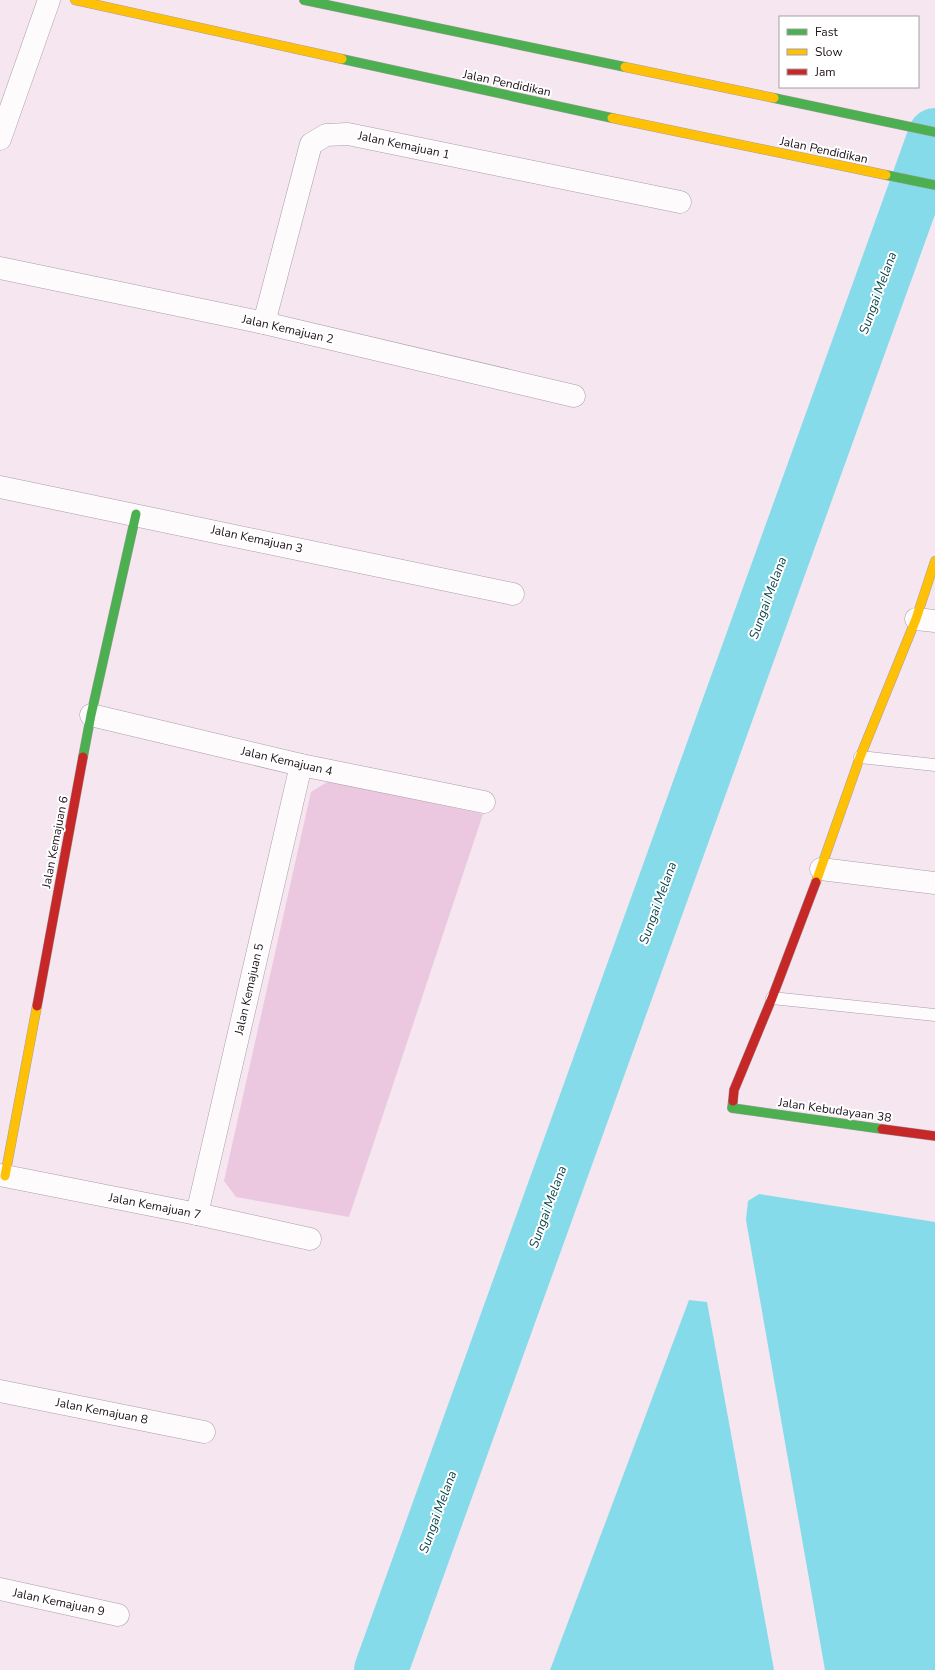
<svg xmlns="http://www.w3.org/2000/svg" width="935" height="1670" viewBox="0 0 935 1670" font-family="'Nunito Sans',sans-serif">
	<rect width="100%" height="100%" fill="#f5e6f0"/>
	<!-- green -->
	<path fill="#ecc7e0" d="M329 781 483 814 349 1217 236 1197 224 1181 311 792Z"/>
	<!-- water -->
	<g fill="#86dbea">
		<path d="M759 1194 935 1222V1670H825L746 1220 748 1201Z"/>
		<path d="M689 1300 707 1302 774 1670H550Z"/>
	</g>
	<g fill="none" stroke-linecap="round" stroke-linejoin="round">
		<!-- river -->
		<path stroke="#86dbea" stroke-width="54" d="M381 1670 935 135"/>
		<!-- lane casing -->
		<g stroke="#a99da5" stroke-width="13">
			<g id="lane">
				<path d="M860 757 935 765"/>
				<path d="M772 998 935 1015"/>
			</g>
		</g>
		<!-- street casing -->
		<g stroke="#a99da5" stroke-width="23">
			<g id="street">
				<path d="M0 139 49 0"/>
				<path d="M0 268 264 323 574 396"/>
				<path d="M264 323 311 144 326 135 348 134 680 202"/>
				<path d="M0 487 513 594"/>
				<path d="M916 619 935 621"/>
				<path d="M91 715 301 765 484 802"/>
				<path d="M821 869 935 883"/>
				<path d="M0 1175 197 1214 310 1239"/>
				<path d="M197 1214 301 765"/>
				<path d="M0 1391 204 1432"/>
				<path d="M0 1589 118 1615"/>
			</g>
		</g>
		<!-- fast casing -->
		<g stroke="#a99da5" stroke-width="10">
			<g id="fast">
				<path d="M304 0 625 67"/>
				<path d="M342 59 612 118"/>
				<path d="M774 98 935 132"/>
				<path d="M886 175 935 185"/>
				<path d="M83 757 91 715 136 514"/>
				<path d="M733 1101 732 1108 882 1129"/>
			</g>
		</g>
		<!-- slow casing -->
		<g stroke="#a99da5" stroke-width="10">
			<g id="slow">
				<path d="M75 0 342 59"/>
				<path d="M625 67 774 98"/>
				<path d="M612 118 886 175"/>
				<path d="M816 882 860 757 916 619 935 561"/>
				<path d="M5 1176 37 1006"/>
			</g>
		</g>
		<!-- jam casing -->
		<g stroke="#a99da5" stroke-width="10">
			<g id="jam">
				<path d="M37 1006 83 757"/>
				<path d="M733 1101 734 1090 772 998 816 882"/>
				<path d="M882 1129 935 1136"/>
			</g>
		</g>
		<!-- lane -->
		<use href="#lane" stroke="#fefbfd" stroke-width="12"/>
		<!-- street -->
		<use href="#street" stroke="#fefbfd" stroke-width="22"/>
		<!-- fast -->
		<use href="#fast" stroke="#4caf50" stroke-width="9"/>
		<!-- slow -->
		<use href="#slow" stroke="#ffc107" stroke-width="9"/>
		<!-- jam -->
		<use href="#jam" stroke="#c62828" stroke-width="9"/>
	</g>
	<g text-anchor="middle" dominant-baseline="central" stroke-width="4" stroke-linejoin="round" paint-order="stroke">
		<!-- street labels -->
		<g font-size="12" fill="#1c1018" stroke="#fff">
			<text transform="translate(507 83) rotate(12)">Jalan Pendidikan</text>
			<text transform="translate(404 145) rotate(12)">Jalan Kemajuan 1</text>
			<text transform="translate(824 150) rotate(12)">Jalan Pendidikan</text>
			<text transform="translate(288 329) rotate(13)">Jalan Kemajuan 2</text>
			<text transform="translate(257 539) rotate(12)">Jalan Kemajuan 3</text>
			<text transform="translate(287 761) rotate(13)">Jalan Kemajuan 4</text>
			<text transform="translate(55 842) rotate(-79)">Jalan Kemajuan 6</text>
			<text transform="translate(249 989) rotate(-77)">Jalan Kemajuan 5</text>
			<text transform="translate(835 1110) rotate(8)">Jalan Kebudayaan 38</text>
			<text transform="translate(155 1206) rotate(11)">Jalan Kemajuan 7</text>
			<text transform="translate(102 1411) rotate(11)">Jalan Kemajuan 8</text>
			<text transform="translate(59 1602) rotate(12)">Jalan Kemajuan 9</text>
		</g>
		<!-- water labels -->
		<g font-size="13" font-style="italic" fill="#07434a" stroke="#fff">
			<text transform="translate(878 293) rotate(-70)">Sungai Melana</text>
			<text transform="translate(768 598) rotate(-70)">Sungai Melana</text>
			<text transform="translate(658 903) rotate(-70)">Sungai Melana</text>
			<text transform="translate(548 1207) rotate(-70)">Sungai Melana</text>
			<text transform="translate(438 1512) rotate(-70)">Sungai Melana</text>
		</g>
	</g>
	<!-- legend -->
	<rect x="779" y="16" width="140" height="72" fill="#ffffff" stroke="#a49fa3"/>
	<rect x="787" y="29" width="20" height="6" fill="#4caf50" stroke="#a49fa3"/>
	<text x="815" y="36" font-size="12" fill="#1c1018">Fast</text>
	<rect x="787" y="49" width="20" height="6" fill="#ffc107" stroke="#a49fa3"/>
	<text x="815" y="56" font-size="12" fill="#1c1018">Slow</text>
	<rect x="787" y="69" width="20" height="6" fill="#c62828" stroke="#a49fa3"/>
	<text x="815" y="76" font-size="12" fill="#1c1018">Jam</text>
</svg>
